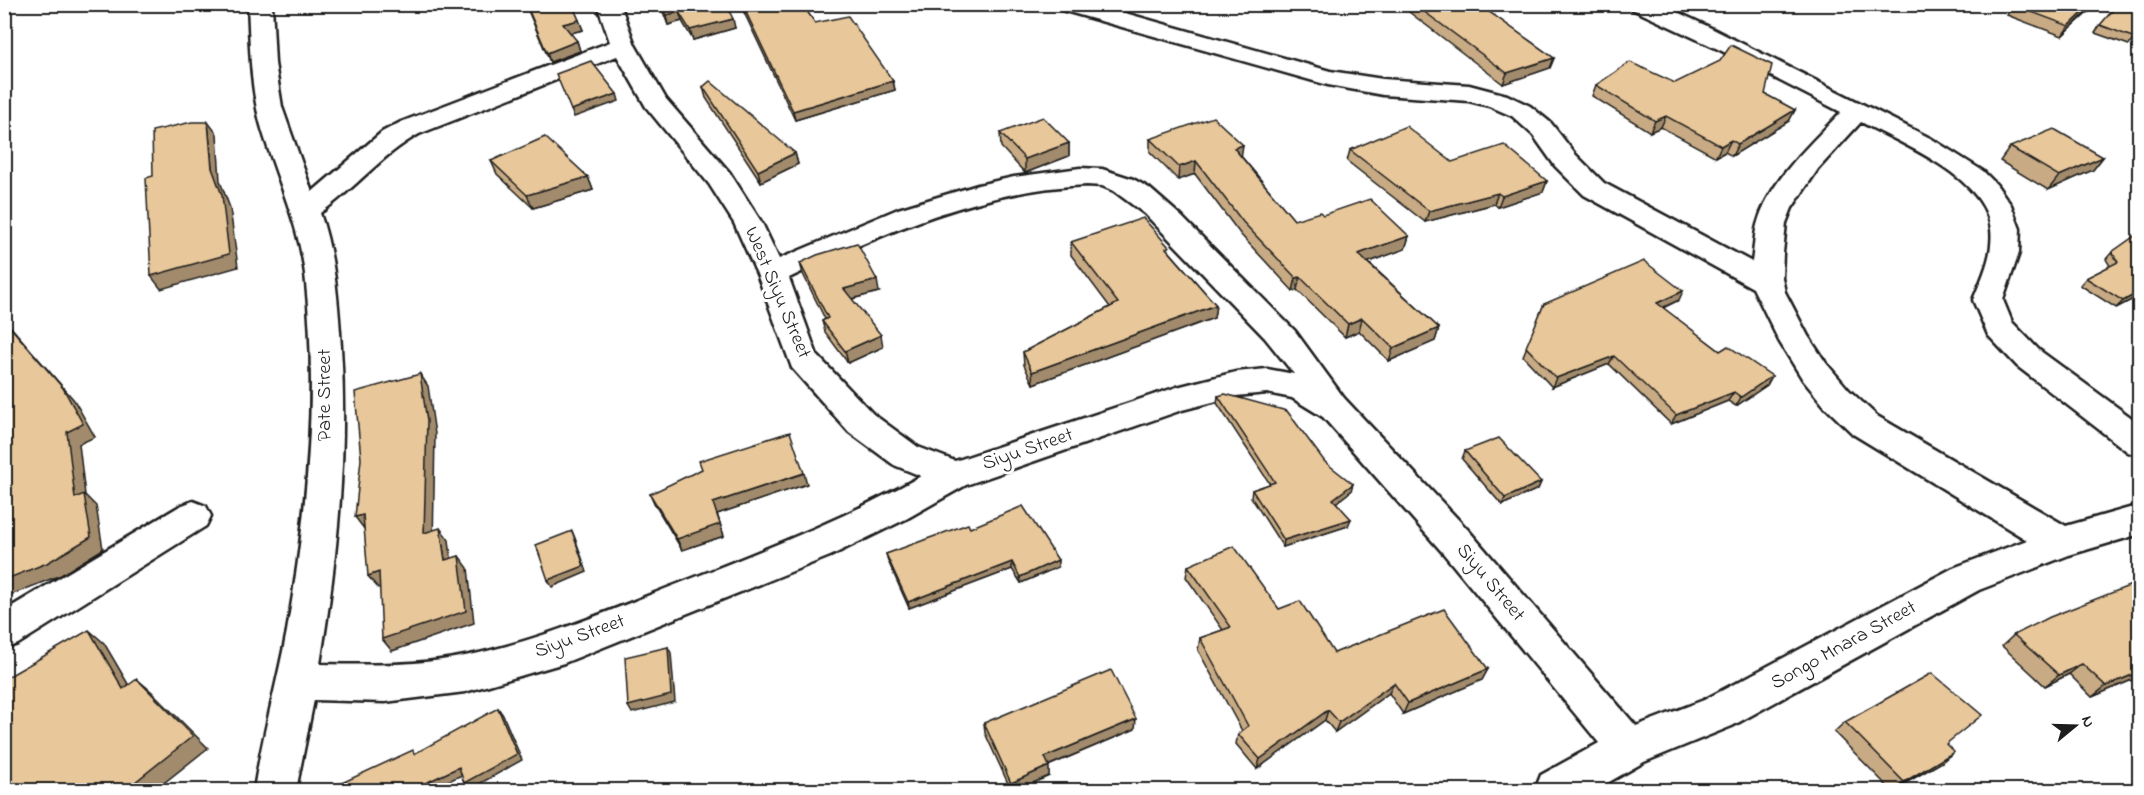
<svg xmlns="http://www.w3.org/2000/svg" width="2144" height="795" viewBox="0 0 2144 795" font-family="'Indie Flower',sans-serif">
	<rect width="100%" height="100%" fill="#fff"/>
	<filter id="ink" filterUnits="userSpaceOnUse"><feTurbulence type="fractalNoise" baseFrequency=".0167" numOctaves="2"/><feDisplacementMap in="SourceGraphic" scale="12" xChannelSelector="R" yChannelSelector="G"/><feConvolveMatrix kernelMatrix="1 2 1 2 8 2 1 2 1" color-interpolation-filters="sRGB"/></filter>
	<g filter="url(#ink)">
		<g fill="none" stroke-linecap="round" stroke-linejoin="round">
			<!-- minor casing -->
			<g stroke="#1c1c1c" stroke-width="5">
				<g id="minor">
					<path d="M248 4H272L275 63 282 107 312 192 382 132 401 122 610 42 597 4H620L635 45 666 99 730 173 762 223 779 259 898 209 978 185 1014 177 1080 168 1102 169 1133 179 1149 188 1181 216 1295 331 1344 398 1469 531 1636 726 1704 700 1953 568 2027 540 1853 434 1826 408 1803 380 1779 341 1753 288 1584 195 1555 166 1533 135 1512 116 1489 106 1469 101 1383 95 1328 85 1058 9 1055 4H1093L1330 71 1383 79 1469 85 1507 95 1530 106 1551 123 1575 154 1604 183 1752 262C1754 250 1754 237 1757 225 1769 180 1811 144 1841 112L1720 50 1632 9 1629 4H1660L1707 26 1932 139 1983 171 1996 184 2011 205 2020 229 2019 253 2003 300 2012 322 2039 350 2140 424V456L2128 452 2017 366 1988 335 1973 300C1982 278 1994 254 1991 229 1985 176 1902 144 1861 122L1818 169 1792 208 1786 223 1783 253 1782 278 1785 292 1808 336 1826 363 1849 390 1877 416 2066 526 2140 505V534L2069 555 1979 590 1732 726 1644 762 1595 790H1535L1541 775 1599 743 1443 553 1323 417 1292 398 1267 393 1236 396 1182 410 966 485 906 519 830 556 564 663 465 692 385 702 314 700 296 790H254C262 737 277 684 287 631 307 517 318 398 306 283 301 226 275 176 260 122 250 83 250 44 248 4ZM617 56 646 107 709 184 734 223 757 274 792 368 849 432 894 465 921 476C848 517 771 547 693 578 618 607 544 640 465 656 417 666 369 665 320 664 337 560 348 454 341 347 338 301 335 257 320 213 355 189 382 154 419 134ZM1087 185 1102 186 1114 191 1145 214 1265 338 1294 374 1267 369 1236 372 1177 387 955 461 918 447 873 414 817 355 789 278C883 233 982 189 1087 185Z"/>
					<path d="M193 501 206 506 211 516 206 526 18 644 4 649V611L180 506Z"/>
				</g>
			</g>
			<!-- minor -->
			<use href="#minor" fill="#fff" fill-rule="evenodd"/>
		</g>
		<!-- wall -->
		<g fill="#c8ab84" stroke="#1c1c1c" stroke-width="1.5">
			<path d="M516 4H572L583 30 570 33 577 41 580 51 550 62 526 6Z"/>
			<path d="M660 4H726L735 28 693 40 682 21 668 25Z"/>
			<path d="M740 4H802L815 23 893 81 895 90 795 120Z"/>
			<path d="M1411 4H1478L1554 58 1550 68 1503 84 1409 12Z"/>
			<path d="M2013 5 2093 8 2062 36 2007 15Z"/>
			<path d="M2100 25 2139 32 2129 45 2095 33Z"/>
			<path d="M1675 83 1765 94 1795 110 1789 121 1732 156 1725 152 1716 157 1661 127 1650 132 1592 96 1596 85Z"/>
			<path d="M703 87 795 153 798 164 761 182 706 98Z"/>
			<path d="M1000 133 1069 143V156L1025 173 1001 147Z"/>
			<path d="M1150 139 1241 156 1294 220 1323 215 1409 236 1405 249 1368 262 1439 328 1435 341 1389 361 1359 331 1345 337 1297 290 1293 291 1241 235 1195 174 1178 180 1150 152Z"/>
			<path d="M2010 147 2103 157 2093 170 2048 190 2000 161Z"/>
			<path d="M1350 150 1452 162 1547 181 1543 192 1498 207 1494 204 1425 222 1347 161Z"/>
			<path d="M491 161 588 177 593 190 533 208 497 174Z"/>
			<path d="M1071 242 1168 250 1216 305 1214 318 1033 384 1024 365 1023 352 1110 307 1071 255Z"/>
			<path d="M2112 252 2139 296 2116 308 2080 285 2086 278 2110 266 2106 259Z"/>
			<path d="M800 263 879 292 852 299 883 347 848 363 825 332 822 321 825 319 803 274Z"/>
			<path d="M1679 300 1663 308 1720 351 1772 376 1767 385 1736 406 1728 401 1671 424 1609 364 1552 387 1523 356 1544 304Z"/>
			<path d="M1218 396 1325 462 1351 491 1336 502 1348 526 1283 547 1251 497 1252 490 1270 484 1217 403Z"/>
			<path d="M1465 451 1541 482 1538 489 1502 505 1462 459Z"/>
			<path d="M807 484 717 514 724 536 682 550 655 505 650 494Z"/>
			<path d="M970 528 1058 567 1021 583 1012 569 909 608 888 561 886 554Z"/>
			<path d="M1188 566 1279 609 1334 653 1488 669 1482 680 1403 714 1389 693 1335 732 1325 720 1257 769 1236 744 1238 734 1242 731 1198 650 1200 638 1223 630 1186 577Z"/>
			<path d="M2139 582V677L2092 697 2069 674 2045 686 2002 646 2014 635Z"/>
			<path d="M1845 722 1946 744 1942 762 1894 790H1891L1834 732Z"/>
			<path d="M984 723 1135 729 1048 766 1049 776 1017 790H1011L985 733Z"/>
		</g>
		<!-- shaded-wall -->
		<g fill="#a28b6c" stroke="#1c1c1c" stroke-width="1.5">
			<path d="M2092 4H2095L2062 36 2069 26Z"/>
			<path d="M679 12 682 21 668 25 666 15Z"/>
			<path d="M733 19 735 28 693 40 690 30Z"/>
			<path d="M579 20 583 30 566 34 563 24Z"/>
			<path d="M577 41 580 51 550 62 547 53Z"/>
			<path d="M1554 58 1550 68 1503 84 1507 73Z"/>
			<path d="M893 81 895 90 795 120 793 111Z"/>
			<path d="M617 94 619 101 574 117 571 110Z"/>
			<path d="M1795 110 1789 121 1732 156 1738 144Z"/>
			<path d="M1666 116 1661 127 1650 132 1655 121Z"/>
			<path d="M208 122 217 134 220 181 230 208 238 267 161 289 151 276 212 168Z"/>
			<path d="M1731 140 1725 152 1716 157 1721 146Z"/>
			<path d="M1069 143V156L1025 173V159Z"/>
			<path d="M1243 145 1241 158 1234 148Z"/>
			<path d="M795 153 798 164 761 182 758 171Z"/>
			<path d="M2103 157 2093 170 2048 190 2059 176Z"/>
			<path d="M1196 161 1195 174 1178 180 1179 167Z"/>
			<path d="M588 177 593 190 533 208 527 195Z"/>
			<path d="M1547 181 1543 192 1498 207 1502 196Z"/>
			<path d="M1498 193 1494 204 1425 222 1429 211Z"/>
			<path d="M1409 236 1405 249 1355 267 1358 254Z"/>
			<path d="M1300 277 1297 290 1293 291 1296 278Z"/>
			<path d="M877 280 879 292 847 300 844 289Z"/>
			<path d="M1683 291 1679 300 1653 312 1657 303Z"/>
			<path d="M2139 292V296L2116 308 2123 301Z"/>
			<path d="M1216 305 1214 318 1033 384 1032 372Z"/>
			<path d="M1362 318 1359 331 1345 337 1348 324Z"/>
			<path d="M4 319 74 400 95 437 79 444 85 495 96 506 103 549 61 575 8 596 4 593V580L75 498Z"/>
			<path d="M1439 328 1435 341 1389 361 1393 348Z"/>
			<path d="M881 335 883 347 848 363 845 351Z"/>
			<path d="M1614 356 1609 364 1552 387 1556 378Z"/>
			<path d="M420 374 428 386 435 434 433 545 424 533Z"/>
			<path d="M1772 376 1767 385 1736 406 1741 397Z"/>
			<path d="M1734 392 1728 401 1671 424 1676 415Z"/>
			<path d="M804 473 807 484 717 514 724 536 682 550 677 539 713 503Z"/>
			<path d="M1541 482 1538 489 1502 505 1505 498Z"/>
			<path d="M1353 484 1351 491 1332 506 1333 499Z"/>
			<path d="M363 515 365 530 355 517Z"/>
			<path d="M1351 519 1348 526 1283 547 1284 540Z"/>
			<path d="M440 528 449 540 453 573 445 560Z"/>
			<path d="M572 531 575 538 587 572 552 587 548 580Z"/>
			<path d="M459 556 468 568 474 623 392 651 382 639Z"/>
			<path d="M1058 560V567L1021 583 1020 577Z"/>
			<path d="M1012 562V569L909 608 908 602Z"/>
			<path d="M379 572 388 585 378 588 368 576Z"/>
			<path d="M89 630 104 643 138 701 123 689Z"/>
			<path d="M668 647 671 653 675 702 632 713 628 706Z"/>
			<path d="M2082 664 2069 674 2045 686 2059 675Z"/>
			<path d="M1488 669 1482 680 1403 714 1408 703Z"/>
			<path d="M2139 672V677L2092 697 2106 686Z"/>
			<path d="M137 679 151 691 208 748 155 790H125Z"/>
			<path d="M1394 683 1389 693 1335 732 1339 722Z"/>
			<path d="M498 708 503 715 522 760 470 789 464 783Z"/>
			<path d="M1328 710 1325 720 1257 769 1260 759Z"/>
			<path d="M1136 719 1135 729 1045 767V757Z"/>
			<path d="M1954 752 1942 762 1893 790 1904 782Z"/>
			<path d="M1049 766V776L1017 790H1012L1011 783Z"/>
			<path d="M459 767 464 774 429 790H411Z"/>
		</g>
		<!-- building -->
		<g fill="#e8c79a" stroke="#1c1c1c" stroke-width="1.5">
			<path d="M526 4H572L579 20 563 24 577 41 547 53Z"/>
			<path d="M661 4H726L733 19 690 30 679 12 666 15Z"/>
			<path d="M742 4H802L815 23 848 16 893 81 793 111Z"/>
			<path d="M1414 4H1478L1554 58 1507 73Z"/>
			<path d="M2014 4H2092L2069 26 2013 5Z"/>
			<path d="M2118 4H2139V32L2135 38 2100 25Z"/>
			<path d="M1731 45 1772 65 1765 94 1795 110 1738 144 1731 140 1721 146 1666 116 1655 121 1596 85 1630 62 1675 83 1720 61Z"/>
			<path d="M591 61 617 94 571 110 556 74Z"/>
			<path d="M710 81 795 153 758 171 703 87Z"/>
			<path d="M1043 117 1069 143 1025 159 1000 133Z"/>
			<path d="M1213 117 1243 145 1234 148 1294 220 1320 212 1323 215 1370 199 1409 236 1358 254 1439 328 1393 348 1362 318 1348 324 1300 277 1296 278 1243 222 1196 161 1179 167 1150 139Z"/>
			<path d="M192 122H208L212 168 222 195 229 254 151 276 146 178 153 176 152 131Z"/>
			<path d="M1406 126 1452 162 1504 145 1547 181 1502 196 1498 193 1429 211 1350 150Z"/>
			<path d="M2054 129 2103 157 2059 176 2010 147Z"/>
			<path d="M545 137 588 177 527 195 491 161Z"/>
			<path d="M1143 218 1169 247 1166 248 1216 305 1032 372 1023 352 1118 303 1071 242Z"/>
			<path d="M2139 233V292L2123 301 2086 278 2118 262 2112 252Z"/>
			<path d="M857 243 877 280 844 289 881 335 845 351 822 321 828 318 800 263 817 255Z"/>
			<path d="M1644 261 1683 291 1657 303 1720 351 1728 346 1772 376 1741 397 1734 392 1676 415 1614 356 1556 378 1526 347 1544 304Z"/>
			<path d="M4 320 63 388 83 424 67 432 75 498 84 494 91 537 47 563 4 580Z"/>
			<path d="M420 374 427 421 424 533 440 528 445 560 459 556 466 611 382 639 379 572 368 576 363 515 355 517 361 459 355 392Z"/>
			<path d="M1225 394 1287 411 1325 462 1353 484 1333 499 1351 519 1284 540 1252 490 1275 482 1218 396Z"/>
			<path d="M790 432 804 473 713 503 720 524 677 539 650 494 702 469 699 461Z"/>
			<path d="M1499 438 1541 482 1505 498 1465 451Z"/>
			<path d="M1023 506 1058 560 1020 577 1012 562 908 602 886 554 968 524 970 528Z"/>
			<path d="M572 531 584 566 548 580 536 545Z"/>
			<path d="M1234 546 1279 609 1300 601 1334 653 1444 609 1488 669 1408 703 1394 683 1339 722 1328 710 1260 759 1238 734 1248 726 1200 638 1231 627 1188 566Z"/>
			<path d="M2139 582V672L2106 686 2082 664 2059 675 2014 635 2050 617Z"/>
			<path d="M89 630 123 689 137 679 193 736 125 790H12L4 782V679Z"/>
			<path d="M668 647 671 695 628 706 625 657Z"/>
			<path d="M1111 670 1136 719 1045 757 1049 766 1011 783 984 723Z"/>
			<path d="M1932 673 1982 715 1946 744 1954 752 1904 782 1845 722Z"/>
			<path d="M498 708 517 754 464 783 459 767 411 790H333V787L413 750 414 754Z"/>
		</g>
	</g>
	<g text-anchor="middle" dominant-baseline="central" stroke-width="6" stroke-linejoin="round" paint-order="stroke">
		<!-- street labels -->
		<g font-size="20" fill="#1c1c1c" stroke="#fff">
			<text transform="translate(777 293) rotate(67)">West Siyu Street</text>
			<text transform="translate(325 395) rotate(-90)">Pate Street</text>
			<text transform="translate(1028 450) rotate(-19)">Siyu Street</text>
			<text transform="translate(1490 583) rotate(50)">Siyu Street</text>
			<text transform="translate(580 637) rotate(-20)">Siyu Street</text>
			<text transform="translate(1844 646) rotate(-29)">Songo Mnara Street</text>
		</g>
	</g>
	<!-- margin -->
	<rect width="2144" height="795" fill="none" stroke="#fff" stroke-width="24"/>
	<rect x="12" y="12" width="2120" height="771" fill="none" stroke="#1c1c1c" stroke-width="2" filter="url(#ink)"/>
	<!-- north arrow -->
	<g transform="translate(2075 726) rotate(71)" stroke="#ffffff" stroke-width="4.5" paint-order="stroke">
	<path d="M0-4.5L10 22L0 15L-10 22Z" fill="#1c1c1c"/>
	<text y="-9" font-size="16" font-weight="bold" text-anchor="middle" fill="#1c1c1c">N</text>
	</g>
</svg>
